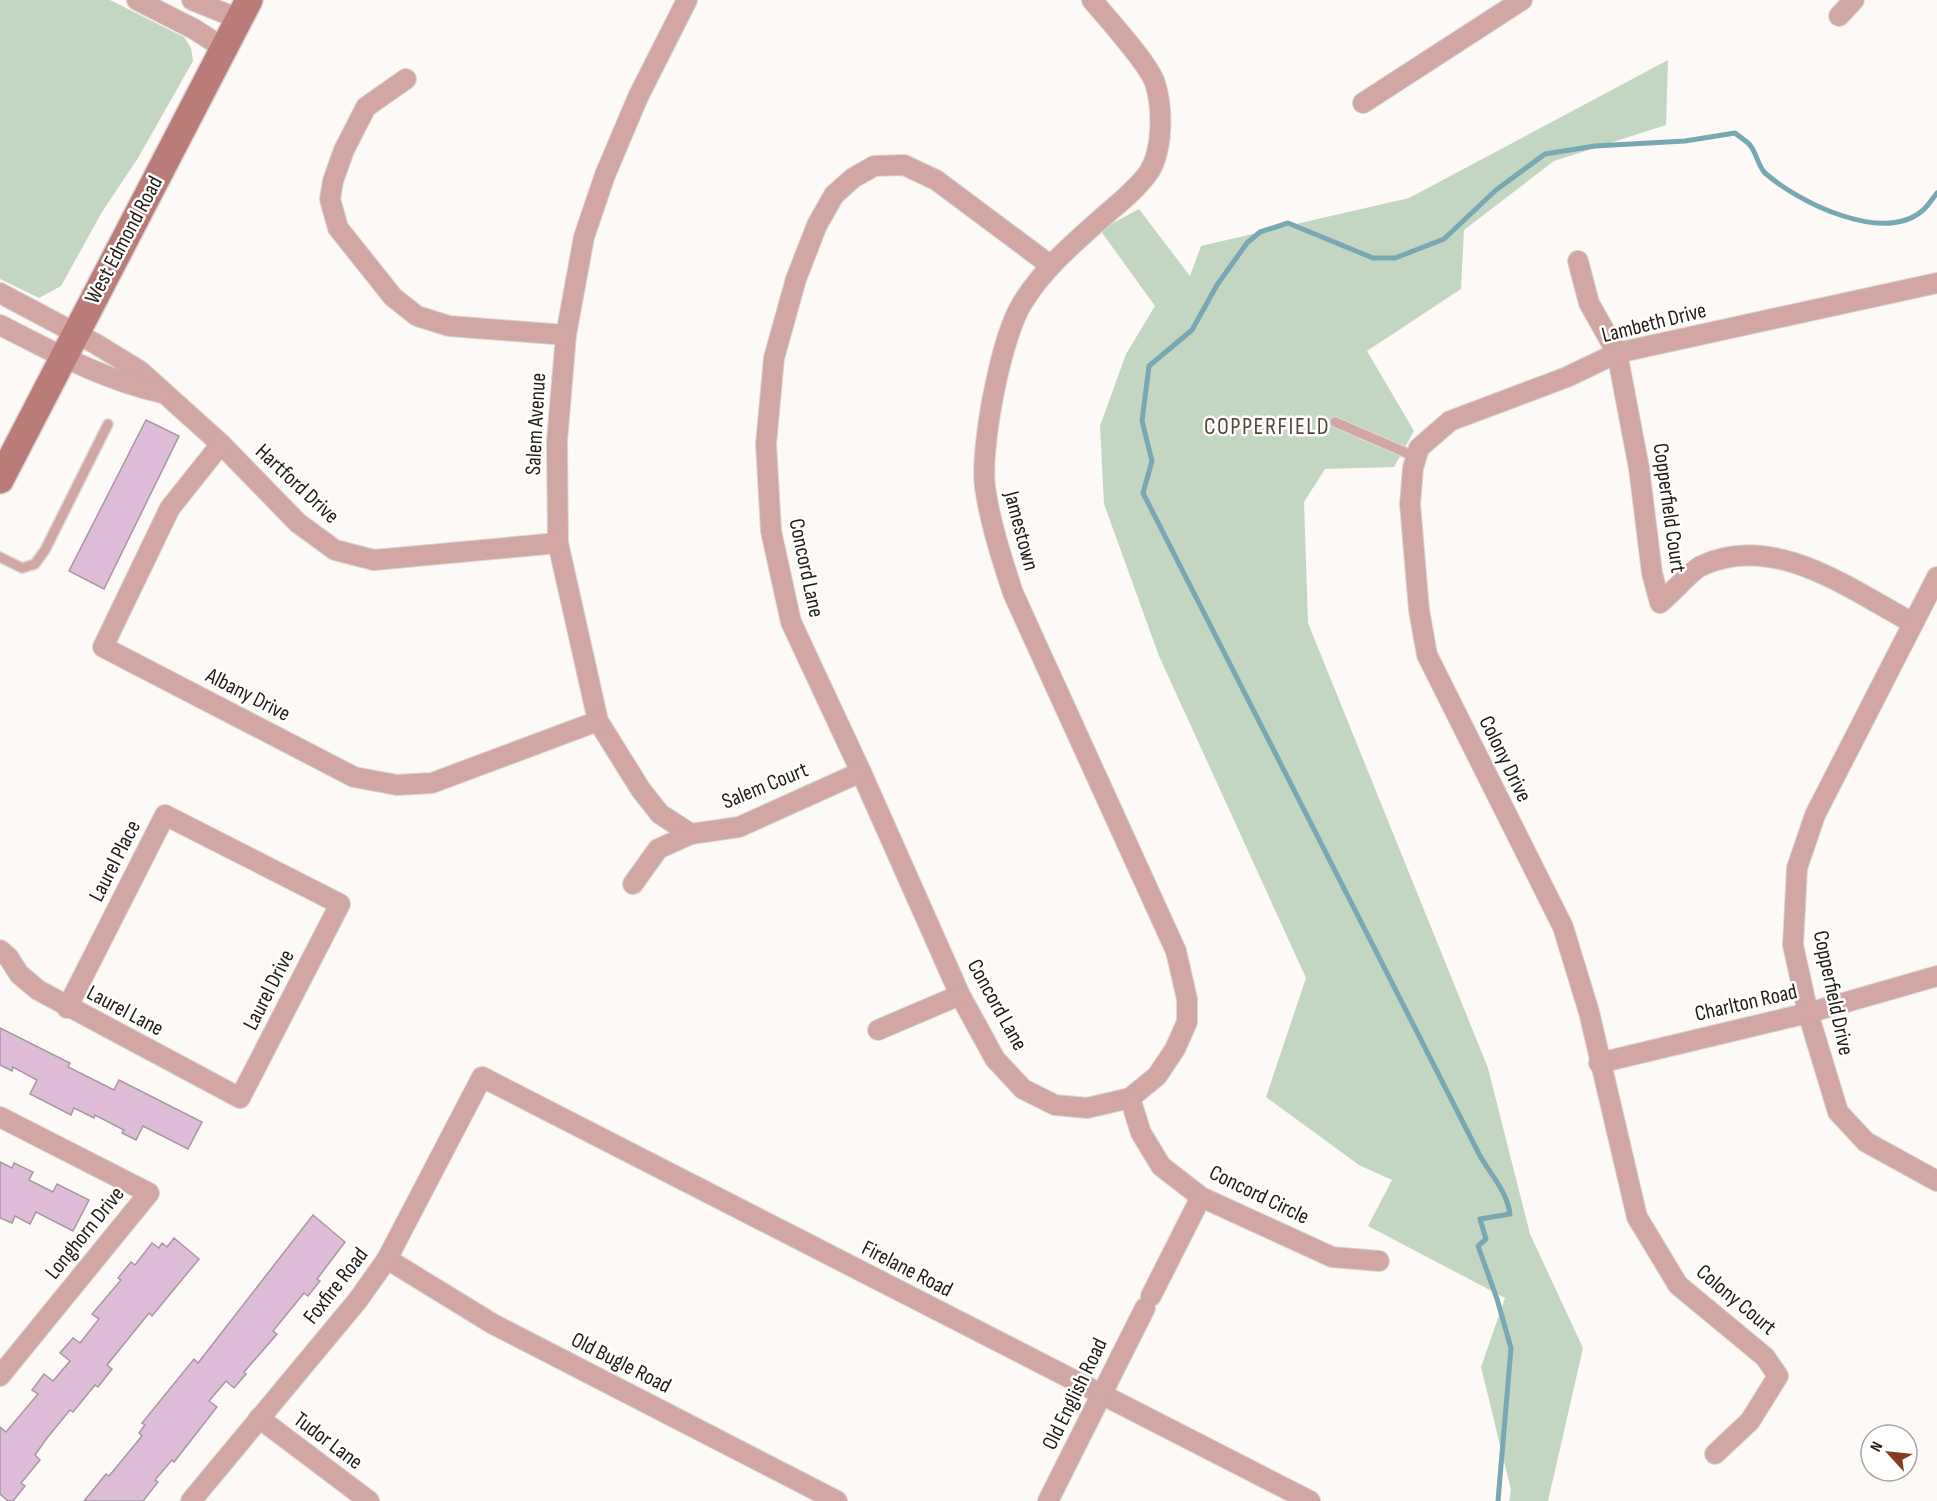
<svg xmlns="http://www.w3.org/2000/svg" width="1937" height="1501" viewBox="0 0 1937 1501" font-family="'Sofia Sans Condensed',sans-serif">
	<rect width="100%" height="100%" fill="#fdf9f6"/>
	<!-- green -->
	<g fill="#c3d6c2">
		<path d="M0 0H110L184 37 191 48 193 61 138 158 102 212 61 286 39 298 0 279Z"/>
		<path d="M1668 60 1666 125 1554 161 1464 230 1461 289 1367 351 1414 431 1394 467 1325 469 1304 502 1308 623 1488 1068 1530 1234 1583 1348 1548 1501H1509L1511 1490 1481 1367 1505 1298 1368 1226 1392 1180 1359 1165 1266 1097 1306 978 1159 656 1104 504 1100 426 1126 354 1155 306 1100 230 1139 209 1190 276 1201 246 1409 198Z"/>
	</g>
	<g fill="none" stroke-linecap="round" stroke-linejoin="round">
		<!-- stream -->
		<path stroke="#78a8b4" stroke-width="5" d="M1498 1501 1511 1348 1497 1299 1478 1246 1486 1239 1480 1219 1510 1214C1507 1191 1490 1174 1479 1154L1143 493 1152 461 1142 421 1149 366 1192 330 1217 285 1247 243 1260 232 1288 223 1373 258H1395L1444 239 1496 190 1545 154 1595 146 1685 141 1735 133C1741 138 1749 142 1752 148 1757 156 1759 167 1765 173 1798 202 1882 244 1922 211 1928 206 1932 199 1937 193"/>
	</g>
	<!-- building -->
	<g fill="#dfbdd8" stroke="#a896a4" stroke-width="1.5">
		<path d="M146 420 179 436 104 589 69 571Z"/>
		<path d="M0 1028 70 1063 68 1067 114 1090 119 1080 202 1122 188 1149 143 1126 136 1140 122 1133 124 1130 95 1115 94 1118 74 1108 71 1115 30 1094 37 1080 13 1067 12 1071 0 1065Z"/>
		<path d="M0 1162 12 1168 14 1163 33 1172 29 1180 53 1192 57 1184 89 1200 73 1231 36 1212 30 1224 15 1216 12 1223 0 1218Z"/>
		<path d="M313 1215 345 1242 317 1279 320 1281 308 1296 304 1293 273 1331 277 1334 244 1372 246 1374 234 1388 226 1381 209 1401 217 1407 174 1462 172 1460 155 1480 158 1482 143 1501H84L106 1474 109 1476 142 1436 139 1433 145 1425 142 1423 194 1359 198 1363Z"/>
		<path d="M174 1238 199 1259 152 1316 149 1313 107 1365 112 1369 98 1387 95 1385 73 1412 70 1410 47 1438 35 1455 40 1460 21 1483 25 1486 13 1501H8L0 1494V1427L6 1432 38 1394 32 1390 44 1374 53 1381 70 1361 60 1353 73 1338 80 1343 99 1319 92 1314 121 1280 118 1278 131 1262 135 1265 152 1243 159 1248 162 1243 167 1247Z"/>
	</g>
	<g fill="none" stroke-linecap="round" stroke-linejoin="round">
		<!-- lane casing -->
		<g stroke="#dad6d2" stroke-width="12">
			<g id="lane">
				<path d="M1335 422 1416 457"/>
				<path d="M0 557 22 568 35 564 45 550 108 424"/>
			</g>
		</g>
		<!-- street casing -->
		<g stroke="#dad6d2" stroke-width="22">
			<g id="street">
				<path d="M137 0 194 29 225 49"/>
				<path d="M192 0 239 19"/>
				<path d="M687 0 638 97 605 175 584 237 566 335 557 441 558 543 598 721 641 790 660 814 691 834"/>
				<path d="M1839 16 1854 0"/>
				<path d="M406 79 366 107 344 150 333 181 330 199 338 228 393 297 417 316 449 326 566 335"/>
				<path d="M1363 103 1522 0"/>
				<path d="M1578 261 1589 303 1617 353 1639 468 1652 573 1660 603C1670 595 1692 570 1701 566 1774 531 1851 590 1913 623"/>
				<path d="M1050 265 936 180 904 165 874 166 853 178 834 195 817 225 796 279 774 358 766 444 771 531 791 622 861 772 960 995 995 1059 1023 1089 1055 1105 1087 1108 1130 1098 1157 1076 1175 1049 1187 1022V999L1176 951 1013 593C1002 559 990 523 985 487 980 447 1001 336 1023 302 1044 268 1074 243 1103 217 1119 203 1137 189 1149 172 1163 150 1163 108 1155 83 1149 64 1107 18 1092 0"/>
				<path d="M0 293 96 344 140 371 221 444 298 523 335 550 374 560 558 543"/>
				<path d="M0 325C53 352 104 380 162 393"/>
				<path d="M221 444 170 508 103 647 354 777 397 785 432 783 598 721"/>
				<path d="M1937 577 1815 815 1797 868 1793 945 1808 1013 1838 1112 1866 1142 1937 1181"/>
				<path d="M633 884 658 849 691 834 739 827 861 772"/>
				<path d="M0 950 9 958 19 974 38 990 240 1098 340 904 165 815 67 1008"/>
				<path d="M878 1030 960 995"/>
				<path d="M1599 1063 1808 1013 1937 976"/>
				<path d="M1130 1098 1141 1133 1161 1166 1201 1197 1332 1257 1379 1261"/>
				<path d="M0 1117 149 1193 0 1376"/>
				<path d="M387 1259 493 1324 837 1501"/>
				<path d="M1151 1296 1201 1197"/>
				<path d="M259 1418 369 1501"/>
				<path d="M1715 1454 1750 1421 1778 1376 1765 1357 1678 1285 1637 1217 1589 1012 1563 927 1427 655 1419 610 1410 504 1413 468 1419 448 1450 421 1567 377 1617 353 1937 283"/>
				<path d="M191 1501 358 1300 387 1259 482 1077 1310 1501"/>
				<path d="M1048 1501 1145 1308"/>
			</g>
		</g>
		<!-- secondary casing -->
		<g stroke="#dad6d2" stroke-width="30">
			<path id="secondary" d="M0 480 249 0"/>
		</g>
		<!-- lane -->
		<use href="#lane" stroke="#d1a6a3" stroke-width="9"/>
		<!-- street -->
		<use href="#street" stroke="#d1a6a3" stroke-width="20"/>
		<!-- secondary -->
		<use href="#secondary" stroke="#ba7c79" stroke-width="27"/>
	</g>
	<g text-anchor="middle" dominant-baseline="central" stroke-width="5" stroke-linejoin="round" paint-order="stroke">
		<!-- street labels -->
		<g font-size="22" fill="#231d17" stroke="#fff">
			<text transform="translate(124 240) rotate(-62)">West Edmond Road</text>
			<text transform="translate(1654 323) rotate(-14)">Lambeth Drive</text>
			<text transform="translate(536 424) rotate(-87)">Salem Avenue</text>
			<text transform="translate(297 484) rotate(43)">Hartford Drive</text>
			<text transform="translate(1669 508) rotate(82)">Copperfield Court</text>
			<text transform="translate(1021 531) rotate(75)">Jamestown</text>
			<text transform="translate(806 568) rotate(78)">Concord Lane</text>
			<text transform="translate(248 695) rotate(27)">Albany Drive</text>
			<text transform="translate(1505 759) rotate(64)">Colony Drive</text>
			<text transform="translate(765 786) rotate(-22)">Salem Court</text>
			<text transform="translate(115 861) rotate(-63)">Laurel Place</text>
			<text transform="translate(269 990) rotate(-63)">Laurel Drive</text>
			<text transform="translate(1833 993) rotate(78)">Copperfield Drive</text>
			<text transform="translate(1746 1003) rotate(-13)">Charlton Road</text>
			<text transform="translate(997 1005) rotate(61)">Concord Lane</text>
			<text transform="translate(125 1011) rotate(28)">Laurel Lane</text>
			<text transform="translate(1259 1195) rotate(26)">Concord Circle</text>
			<text transform="translate(85 1233) rotate(-51)">Longhorn Drive</text>
			<text transform="translate(907 1269) rotate(27)">Firelane Road</text>
			<text transform="translate(336 1286) rotate(-52)">Foxfire Road</text>
			<text transform="translate(1736 1300) rotate(40)">Colony Court</text>
			<text transform="translate(621 1363) rotate(27)">Old Bugle Road</text>
			<text transform="translate(1075 1394) rotate(-64)">Old English Road</text>
			<text transform="translate(328 1441) rotate(37)">Tudor Lane</text>
		</g>
		<!-- neighbourhood labels -->
		<g font-size="24" letter-spacing="1.5" fill="#534537" stroke="#fff">
			<text x="1267" y="426">COPPERFIELD</text>
		</g>
	</g>
	<!-- north arrow -->
	<g transform="translate(1889 1453) rotate(297)"><circle r="28" fill="#ffffff" stroke="#a7a5a2" stroke-width="1.5"/>
	<path d="M0-4.5L10 22L0 15L-10 22Z" fill="#863d22"/>
	<text y="-9" font-size="16" font-weight="bold" text-anchor="middle" fill="#231d17">N</text>
	</g>
</svg>
